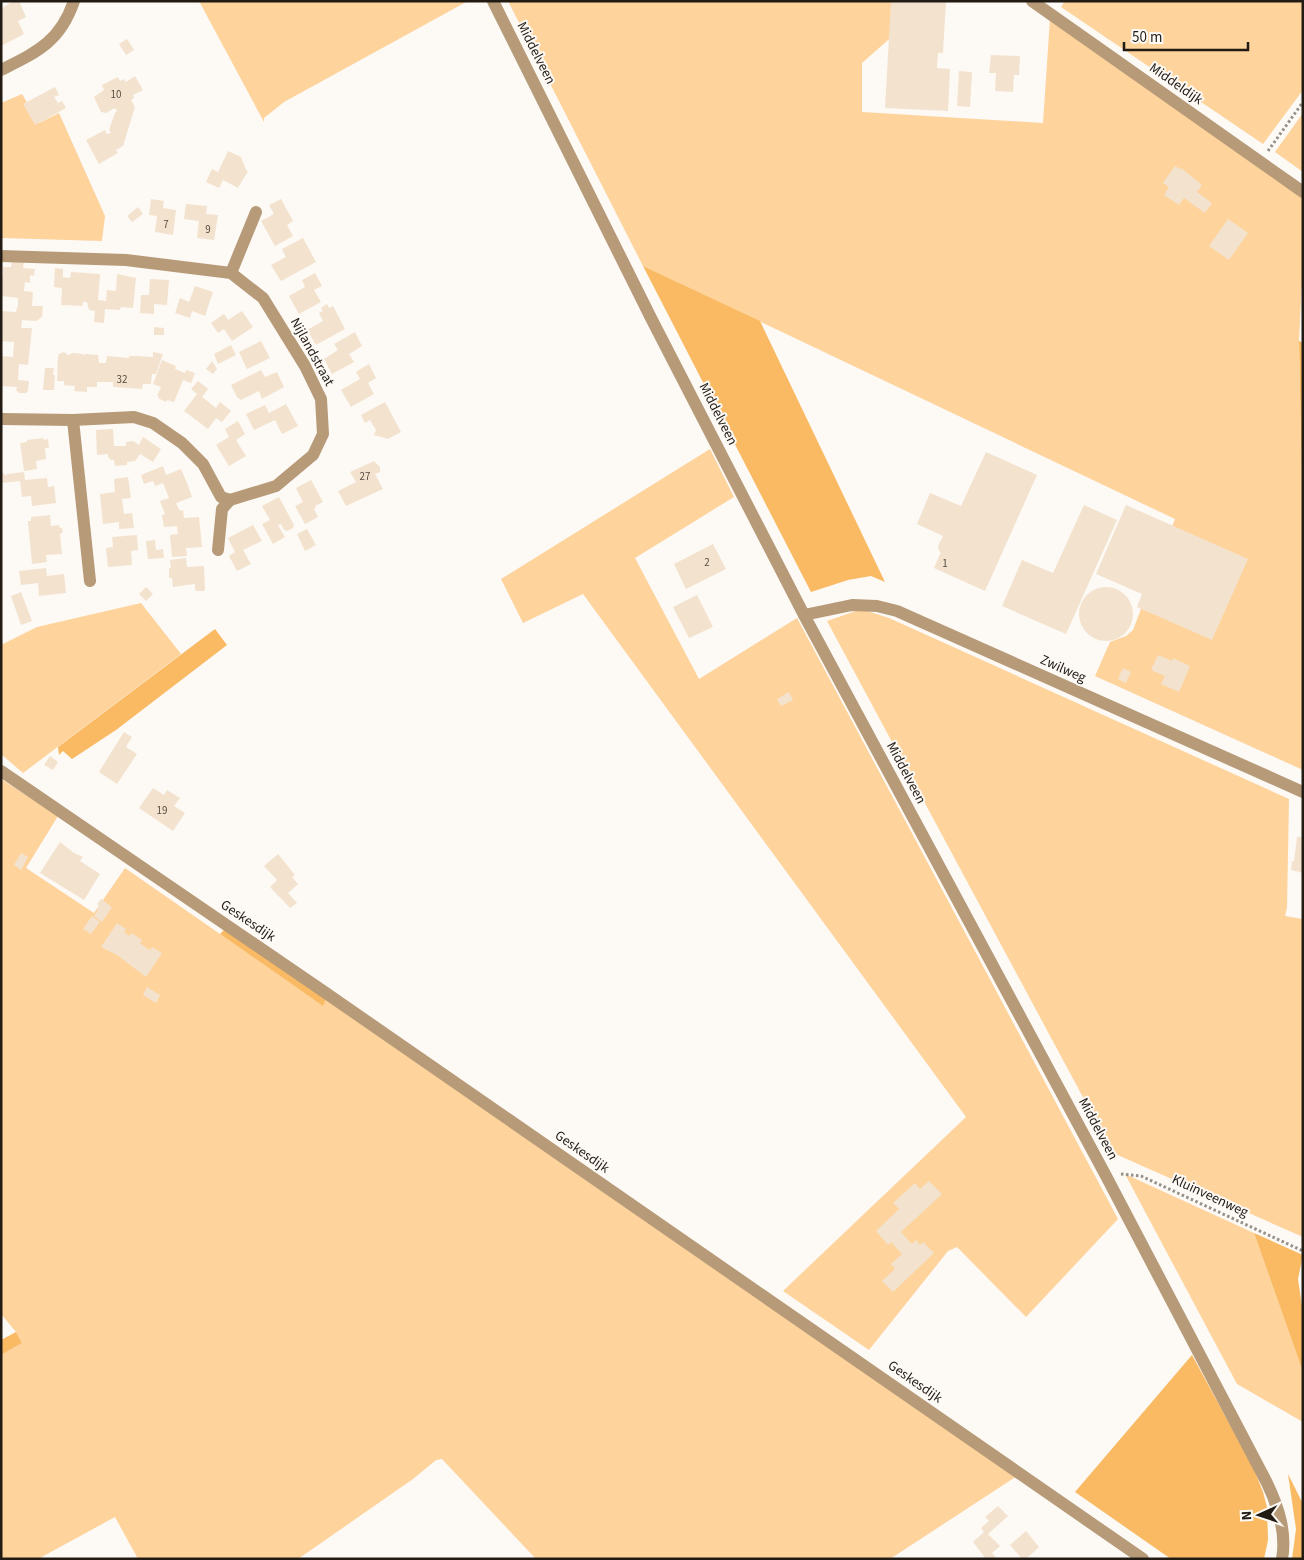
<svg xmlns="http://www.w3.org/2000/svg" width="1304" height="1560" viewBox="0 0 1304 1560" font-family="'Source Sans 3',sans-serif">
	<rect width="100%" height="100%" fill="#fdf9f5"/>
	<!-- green -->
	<g fill="#fed39c">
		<path d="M199 1H468L284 102 264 118V122Z"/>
		<path d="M508 1H899L896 33 862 63V112L1043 123 1050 19 1303 198V259L1299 341 1303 535V770L1095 676 1110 642 1126 636 1133 630 1175 519 643 266Z"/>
		<path d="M1065 1H1303V90L1263 144 1061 7Z"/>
		<path d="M22 94 39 123 59 113 105 216 102 241 1 238V103Z"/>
		<path d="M1303 113V172L1275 152Z"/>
		<path d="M710 449 734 497 635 558 699 679 797 618 1118 1219 1026 1317 957 1247 948 1251 869 1350 783 1291 966 1117 583 594 523 623 501 579Z"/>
		<path d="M141 603 181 654 23 773 1 754V645L37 627Z"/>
		<path d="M856 611H867L889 618 1289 799 1287 908 1285 916 1303 919V1237L1113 1153 827 621Z"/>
		<path d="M1 779 58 816 26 868 94 913 125 868 322 1005 326 998 1017 1476 890 1559H536L442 1459 436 1460 413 1479 298 1559H138L115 1517 38 1559H1V1355L22 1343 16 1332 1 1314Z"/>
		<path d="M1125 1174 1254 1233 1303 1372V1422L1237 1384Z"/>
	</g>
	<!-- forest -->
	<g fill="#f9ba63">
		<path d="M643 266 760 321 885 582 871 576 848 580 811 592Z"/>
		<path d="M1299 341 1303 343V535Z"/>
		<path d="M215 629 227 645 116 730 72 759 63 751 59 755 58 747Z"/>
		<path d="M225 929 326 998 323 1006 220 934Z"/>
		<path d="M1254 1233 1303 1255 1298 1279 1303 1313V1372Z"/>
		<path d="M16 1332 22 1343 1 1355V1340Z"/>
		<path d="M1192 1355 1253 1467 1263 1492 1267 1507 1268 1540 1264 1559H1171L1075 1492Z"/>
		<path d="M1288 1474 1303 1504V1559H1292L1296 1529Z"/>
	</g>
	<!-- building -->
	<g fill="#f3e3ce">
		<path d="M13 1H19L26 17 18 21 24 34 1 46V9Z"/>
		<path d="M891 1H946L943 53H938L937 68 950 69 948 111 885 108Z"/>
		<path d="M127 39 134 50 126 55 119 44Z"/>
		<path d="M991 55 1020 56 1019 75H1014L1013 92 995 91 996 73H989Z"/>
		<path d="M959 71 972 72 970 107 957 106Z"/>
		<path d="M135 76 143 90 133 95 134 98 131 100 135 107 123 146 116 150 118 153 99 164 86 140 105 130 107 134 111 133 109 130 112 121 115 113 117 111 115 108 106 113 101 112 94 97 104 90 102 85 118 77 120 81 124 79 126 82Z"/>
		<path d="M55 87 59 95 54 97 58 103 62 101 66 108 35 125 23 104Z"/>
		<path d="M228 151 241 157 246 170 248 171 238 188 223 180 219 188 206 182 212 169 218 172Z"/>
		<path d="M1175 166 1180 169 1181 168 1202 185 1197 192 1212 203 1205 213 1184 198 1179 205 1164 195 1169 187 1163 183Z"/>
		<path d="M151 199 164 201 163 208 176 210 173 235 155 232 157 216 149 215Z"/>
		<path d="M281 199 293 221 287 225 293 236 275 246 261 221 274 214 269 205Z"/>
		<path d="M186 204 207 206 206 214 218 215 214 240 197 238 199 221 184 219Z"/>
		<path d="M138 207 143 214 132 222 127 216Z"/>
		<path d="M1228 219 1248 233 1229 260 1209 246Z"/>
		<path d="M303 238 316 262 281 281 271 265 286 257 282 249Z"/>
		<path d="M12 260 24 261 23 268 35 269 34 276 30 275V283L25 282 24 291 33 292 32 306H43L42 317 36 321 22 320 21 328H32L28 365 19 364 18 380 29 381 28 391 26 393H19L16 390 17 387 1 386V356L13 357 14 342 1 341V311L16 312 18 305V298L1 296V275H3V267H11Z"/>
		<path d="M55 268 63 269V277L70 278 71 272 100 274 98 300 106 301 107 290 116 291 117 274 136 278 133 308 121 307 120 310 105 309 104 323 94 322 95 311 89 310 87 302H83L82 306 61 305 62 288 54 287Z"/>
		<path d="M315 273 322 286 314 290 321 302 299 314 289 296 305 287 302 280Z"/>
		<path d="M150 279 169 280 167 305 154 304V314L140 313 141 295H149Z"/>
		<path d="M195 286 213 292 205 316 192 311 190 318 175 313 180 298 189 302Z"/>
		<path d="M327 304 329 308 333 306 345 329 316 345 307 330 323 321 319 313 323 311 321 308Z"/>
		<path d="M242 311 253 327 232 341 224 329 218 333 211 323 224 314 228 320Z"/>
		<path d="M154 327 164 328V335H154Z"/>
		<path d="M355 332 362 346 349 354 354 362 332 374 324 359 338 350 334 344Z"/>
		<path d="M261 341 270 358 247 369 239 352Z"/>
		<path d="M231 345 236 355 218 364 214 354Z"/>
		<path d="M64 352 68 355 73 353 83 354V356L85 354 98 355 99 363H106L107 356 129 358V356H138L153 357V352L163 354 156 374H152L151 384H143L142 389 113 387V382H97V387H87V392L74 391 75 386 64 385V381H57L58 357 59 354Z"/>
		<path d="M162 360 176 366 175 369 185 373 186 370 195 373 191 383 183 380 174 402 167 400 166 402 158 398 159 396H157L161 387 153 384Z"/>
		<path d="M212 361 217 369 213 374 206 369Z"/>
		<path d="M369 364 376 378 368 383 374 394 351 407 341 390 360 379 356 372Z"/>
		<path d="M45 368H54L53 375H55L54 390H43Z"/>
		<path d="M261 370 265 377 277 372 284 387 262 399 259 391 241 400 237 397 231 385Z"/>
		<path d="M198 381 208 389 202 397 216 408 220 402 231 411 222 422 216 418 208 429 184 411 197 394 191 389Z"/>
		<path d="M385 402 401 432 388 439 374 435 376 430 370 420 365 423 361 415Z"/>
		<path d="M286 404 298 426 282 434 275 420 254 430 246 414 265 405 269 413Z"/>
		<path d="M238 421 245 434 236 440 246 456 229 466 216 445 229 437 225 429Z"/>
		<path d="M113 429 114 446H126V442L133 441 139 445 143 437 161 449 153 462 140 454 135 461 127 462V465L115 466 114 460H111L108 457V454L97 455 96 430Z"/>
		<path d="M43 438 44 440 48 439 49 448H45L46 459 36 461 37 469 24 471 20 443 27 442V440Z"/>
		<path d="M986 452 1037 475 985 591 934 568 941 552 939 551 938 546 943 536 917 524 930 493 961 506Z"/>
		<path d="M374 461 380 467V472L375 474 383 489 346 506 338 491 356 482 350 472Z"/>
		<path d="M163 466 166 475 181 469 187 483 192 497 176 503 180 511 183 510 184 518 199 517 202 547 186 548 187 556 172 557 170 535 178 534 177 526 164 527 162 515 165 514 160 501 169 498 163 483 155 486 153 481 144 484 141 475Z"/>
		<path d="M1 471 6 476 7 474 24 472 25 480 47 478 48 487 54 486 56 503 32 506 31 496 22 497 20 481 1 483Z"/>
		<path d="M128 477 131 498 122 499 124 514 132 513 134 528 119 529V522L103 524 100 494 115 492 114 479Z"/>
		<path d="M311 480 323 502 315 506 316 508 314 509 318 517 305 524 295 506 303 502 296 488Z"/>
		<path d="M279 497 294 525 293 528 287 531 284 530 281 524 278 525 285 537 273 544 262 524 270 520 262 506Z"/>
		<path d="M1084 505 1117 520 1066 634 1002 606 1022 560 1053 573Z"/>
		<path d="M1126 505 1248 559 1212 640 1137 607 1142 594 1096 574Z"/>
		<path d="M50 515 51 526 59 525V527L62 528 63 532 60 534 62 554 46 555 47 562 32 564 28 521H31V517Z"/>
		<path d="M253 525 262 541 243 550 251 564 237 571 229 556 235 552 228 538Z"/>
		<path d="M307 529 316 545 305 551 297 534Z"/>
		<path d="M137 535 138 550 131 551 132 565 108 567 106 548 113 547 112 537Z"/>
		<path d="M155 540 156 550 163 549 164 558 148 559 146 541Z"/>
		<path d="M713 544 726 569 686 589 674 564Z"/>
		<path d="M186 558 187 567 204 566 205 589 204 591H197L195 590V584L173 587 172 578H169V568H171L170 560Z"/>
		<path d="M46 568 47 576 64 574 66 593 39 596 38 583 21 585 19 571Z"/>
		<path d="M146 587 153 594 146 601 139 594Z"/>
		<circle cx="1106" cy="614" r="27"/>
		<path d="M21 592 32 621 21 625 11 596Z"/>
		<path d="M697 595 713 627 689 638 673 607Z"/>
		<path d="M1158 655 1172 661 1173 658 1190 666 1179 692 1161 684 1165 676 1151 670Z"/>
		<path d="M1123 668 1131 672 1126 683 1118 679Z"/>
		<path d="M789 692 793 700 781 706 777 699Z"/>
		<path d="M124 732 132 737 126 747 137 754 117 784 99 772Z"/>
		<path d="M50 756 58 762 53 770 44 765Z"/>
		<path d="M153 788 164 795 167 790 180 798 174 806 185 813 173 831 139 808Z"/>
		<path d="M1297 837H1303V873L1291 870 1292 861H1294Z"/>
		<path d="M60 842 74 853 83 857 80 861 100 874 84 900 40 873Z"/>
		<path d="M21 853 28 857 21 870 14 865Z"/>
		<path d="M278 854 295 875 292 877 298 884 288 893 297 903 290 908 270 887 277 880 264 866Z"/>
		<path d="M101 899 112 907 102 922 94 916 98 910 97 909 99 906 97 904Z"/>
		<path d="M92 916 100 922 91 934 83 929Z"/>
		<path d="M117 923 126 929 124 932 129 936 132 933 142 940 140 943 145 947 150 950 152 947 162 953 146 977 117 955 101 947Z"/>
		<path d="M147 987 160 995 156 1003 143 995Z"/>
		<path d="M929 1181 942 1194 901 1232 912 1244 916 1240 920 1245 923 1242 934 1253 893 1292 882 1281 895 1269 891 1264 902 1254 891 1242 888 1245 876 1231 899 1209 893 1203 915 1183 920 1189Z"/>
		<path d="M998 1506 1008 1516 988 1534 1000 1546 992 1553 997 1559H986L973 1542 984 1532 981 1528 989 1521 985 1517Z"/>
		<path d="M1026 1531 1039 1547 1026 1559H1022L1010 1545Z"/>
	</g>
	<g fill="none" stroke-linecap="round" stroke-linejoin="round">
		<!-- path -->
		<g stroke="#95908a" stroke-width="3" stroke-dasharray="2.5 2.5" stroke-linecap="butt">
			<path d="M1268 151 1303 102"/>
			<path d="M1121 1174 1141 1176 1303 1251"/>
		</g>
		<!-- minor -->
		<g stroke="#b79b79" stroke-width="12">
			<path d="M493 1 651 318 804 615 1105 1174 1267 1483C1278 1506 1287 1532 1282 1559"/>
			<path d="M1032 1 1303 192"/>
			<path d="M1 70C37 52 60 42 74 1"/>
			<path d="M1 256 126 260 231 273 263 298 305 366 321 399 323 434 313 455 276 486 230 500 222 509 218 550"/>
			<path d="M231 273 256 212"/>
			<path d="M1 419 73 420 134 417 153 423 182 443 203 464 221 497 230 500"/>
			<path d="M73 420 90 581"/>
			<path d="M804 615 852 605 877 606 897 611 1303 792"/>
			<path d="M1 771 323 991 1143 1559"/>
		</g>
	</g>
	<g text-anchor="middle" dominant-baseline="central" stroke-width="4" stroke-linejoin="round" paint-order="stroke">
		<!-- number labels -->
		<g font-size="11" fill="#564d42">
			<text x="116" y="94">10</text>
			<text x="166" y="224">7</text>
			<text x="208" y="229">9</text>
			<text x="122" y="379">32</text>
			<text x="365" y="476">27</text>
			<text x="707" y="562">2</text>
			<text x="945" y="563">1</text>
			<text x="162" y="810">19</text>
		</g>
		<!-- street labels -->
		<g font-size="14" fill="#211b14" stroke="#fdf9f5">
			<text transform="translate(536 53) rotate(63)">Middelveen</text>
			<text transform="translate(1176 84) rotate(35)">Middeldijk</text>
			<text transform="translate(312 352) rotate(61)">Nijlandstraat</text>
			<text transform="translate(718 414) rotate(63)">Middelveen</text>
			<text transform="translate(1063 669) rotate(24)">Zwilweg</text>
			<text transform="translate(906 773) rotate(62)">Middelveen</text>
			<text transform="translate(248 921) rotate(34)">Geskesdijk</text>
			<text transform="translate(1098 1129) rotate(62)">Middelveen</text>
			<text transform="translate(582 1152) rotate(35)">Geskesdijk</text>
			<text transform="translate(1210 1196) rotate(25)">Kluinveenweg</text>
			<text transform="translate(915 1382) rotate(35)">Geskesdijk</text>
		</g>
	</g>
	<!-- border -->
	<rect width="1304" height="1560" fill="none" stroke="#211b14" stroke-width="5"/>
	<!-- north arrow -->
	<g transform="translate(1259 1515) rotate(267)" stroke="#fdf9f5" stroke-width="4" paint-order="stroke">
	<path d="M0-4L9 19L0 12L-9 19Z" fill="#211b14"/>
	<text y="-8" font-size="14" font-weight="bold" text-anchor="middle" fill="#211b14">N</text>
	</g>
	<!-- scale -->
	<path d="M1124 42v8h124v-8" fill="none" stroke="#211b14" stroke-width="2.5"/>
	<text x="1132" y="42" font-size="15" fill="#211b14" stroke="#fdf9f5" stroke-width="4" paint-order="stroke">50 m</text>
</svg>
